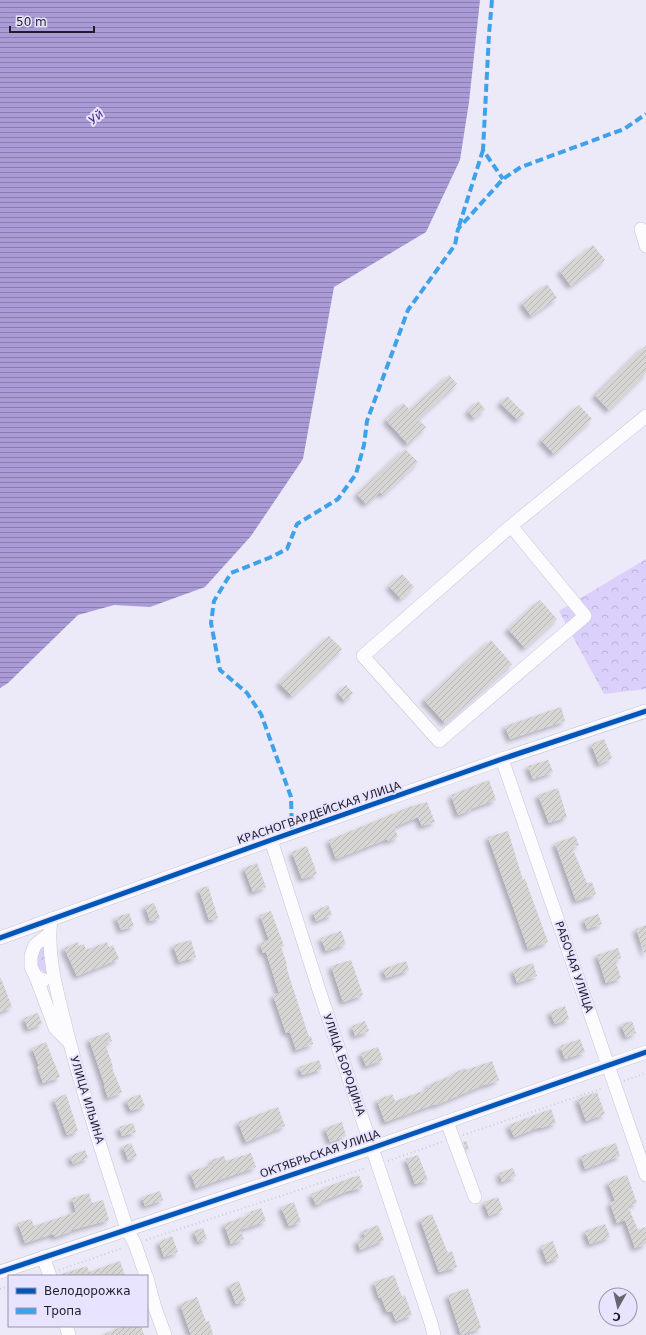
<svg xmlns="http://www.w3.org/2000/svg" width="646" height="1335" viewBox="0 0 646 1335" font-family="'DejaVu Sans',sans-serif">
	<defs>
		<pattern id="forest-crowns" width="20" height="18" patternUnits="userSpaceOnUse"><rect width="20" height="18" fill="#dad0fb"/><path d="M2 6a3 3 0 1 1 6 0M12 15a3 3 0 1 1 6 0" fill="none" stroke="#bbb2d7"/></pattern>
		<pattern id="water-rules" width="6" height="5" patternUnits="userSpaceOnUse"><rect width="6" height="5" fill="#aa9bd6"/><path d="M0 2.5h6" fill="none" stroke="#8a7eae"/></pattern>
		<pattern id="building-hatch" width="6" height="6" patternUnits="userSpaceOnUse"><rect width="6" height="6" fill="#d8d5d5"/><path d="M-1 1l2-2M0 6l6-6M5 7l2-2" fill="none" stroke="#b9b6b7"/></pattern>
		<filter id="shadow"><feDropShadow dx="-3.5" dy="3.5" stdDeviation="2" flood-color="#0004"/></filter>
	</defs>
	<rect width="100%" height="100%" fill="#ece9f8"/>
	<!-- forest -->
	<g fill="url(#forest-crowns)">
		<path d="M646 559V689L604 694 559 611Z"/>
		<path d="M47 944 49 971 45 973 36 966 39 947Z"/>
	</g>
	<!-- water -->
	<path fill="url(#water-rules)" d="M0 0H480L469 102 460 160 426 232 334 287 303 459 251 536 205 587 150 607 114 605 78 615 8 683 0 688Z"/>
	<!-- building -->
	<g fill="url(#building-hatch)" filter="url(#shadow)">
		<path d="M593 245 605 260 571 286 560 271Z"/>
		<path d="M547 284 557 298 531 316 522 303Z"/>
		<path d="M646 345V373L609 410 595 395Z"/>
		<path d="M449 375 457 384 418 419 426 427 408 444 386 420 403 403 410 410Z"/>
		<path d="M507 396 525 414 518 420 500 403Z"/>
		<path d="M478 401 485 409 474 418 468 411Z"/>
		<path d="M579 405 592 419 554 454 541 440Z"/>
		<path d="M405 449 418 462 383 495 380 492 366 504 357 494Z"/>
		<path d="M402 574 414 587 401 599 389 586Z"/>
		<path d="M540 600 557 619 525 648 508 629Z"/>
		<path d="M329 636 342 649 292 696 279 683Z"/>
		<path d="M491 640 512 664 445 723 424 700Z"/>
		<path d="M346 685 353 693 345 701 338 693Z"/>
		<path d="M561 707 565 721 510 739 505 726Z"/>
		<path d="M604 739 612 758 599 764 591 744Z"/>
		<path d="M548 760 553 772 533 779 528 766Z"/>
		<path d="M489 780 496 800 470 809 471 810 458 815 451 795Z"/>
		<path d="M558 788 567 817 549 823 538 795Z"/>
		<path d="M427 802 435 822 422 826 418 817 394 827 398 837 388 841 387 839 336 859 329 840 409 807Z"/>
		<path d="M508 831 523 880 525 879 548 942 528 949 488 837Z"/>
		<path d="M575 836 579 845 572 847 587 883 592 882 596 894 576 901 555 843Z"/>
		<path d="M307 846 317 874 302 879 292 852Z"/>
		<path d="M257 863 266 887 253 892 244 868Z"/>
		<path d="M208 886 218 918 209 920 199 889Z"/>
		<path d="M154 903 160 918 150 921 145 906Z"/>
		<path d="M328 905 332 915 316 921 313 912Z"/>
		<path d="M271 911 284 946 281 947 287 964H286L288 973 309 1037 311 1036 313 1044 296 1050 290 1032 286 1033 273 995 279 993 266 952 263 953 260 943 269 940 260 915Z"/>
		<path d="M129 913 134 926 121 930 116 917Z"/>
		<path d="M598 914 602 924 587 929 584 919Z"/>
		<path d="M646 925V953L645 954 636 929Z"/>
		<path d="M341 931 346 944 326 951 321 938Z"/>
		<path d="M191 940 196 957 179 962 173 945Z"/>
		<path d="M78 942 79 946 84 944 86 950 107 942 109 947 113 945 119 959 77 976 64 948Z"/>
		<path d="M618 948 621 958 615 960 621 978 606 983 597 955Z"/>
		<path d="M351 960 363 995 343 1002 331 966Z"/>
		<path d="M406 961 409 970 386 978 383 969Z"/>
		<path d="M533 963 537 976 517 983 513 970Z"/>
		<path d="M0 978H1L12 1007 0 1012Z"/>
		<path d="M565 1006 569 1019 555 1024 550 1012Z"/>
		<path d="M38 1013 42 1024 28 1029 24 1018Z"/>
		<path d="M365 1021 369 1031 355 1036 352 1026Z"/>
		<path d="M632 1021 636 1033 626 1037 621 1024Z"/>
		<path d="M109 1032 112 1041 105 1043 113 1067 112 1068 122 1092 108 1098 104 1086H105L89 1039Z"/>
		<path d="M580 1039 585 1052 565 1059 560 1046Z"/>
		<path d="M46 1042 60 1077 43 1083 37 1066H39L32 1048Z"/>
		<path d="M378 1047 383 1060 366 1066 361 1053Z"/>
		<path d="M319 1060 322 1069 302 1075 299 1067Z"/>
		<path d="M492 1061 499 1080 486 1085V1084L436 1105 435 1104 385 1122 377 1100 392 1094 395 1101 429 1089 428 1085 453 1075 452 1074 465 1068 466 1070Z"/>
		<path d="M597 1092 605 1114 586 1121 578 1099Z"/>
		<path d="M66 1094 78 1131 67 1135 54 1099Z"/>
		<path d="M140 1094 145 1106 131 1111 126 1100Z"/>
		<path d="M278 1107 285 1126 246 1142 238 1122Z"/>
		<path d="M551 1109 556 1123 541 1128 540 1127 514 1137 509 1125Z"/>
		<path d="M342 1122 346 1136 330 1142 325 1128Z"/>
		<path d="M133 1123 136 1132 122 1136 119 1127Z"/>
		<path d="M466 1141 469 1149 466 1150 463 1142Z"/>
		<path d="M131 1143 137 1156 128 1160 123 1146Z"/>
		<path d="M616 1143 620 1156 585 1169 581 1156Z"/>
		<path d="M85 1150 88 1158 73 1164 70 1156Z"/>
		<path d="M251 1153 256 1167 196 1188 190 1172 213 1164 211 1160 224 1156 226 1161Z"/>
		<path d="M418 1155 428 1180 415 1184 406 1159Z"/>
		<path d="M513 1168 516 1176 502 1182 499 1173Z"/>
		<path d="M359 1175 363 1187 350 1191V1190L323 1201 324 1202 316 1205 311 1194 326 1188V1187Z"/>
		<path d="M627 1175 637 1203 628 1206 638 1230 646 1227V1244L635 1248 625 1220 617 1223 610 1203 615 1201 608 1182Z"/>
		<path d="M160 1191 163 1200 145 1206 142 1197Z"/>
		<path d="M89 1193 92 1203 103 1200 109 1220 72 1230V1231L55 1237 53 1234 25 1243 18 1223 31 1219 34 1226 76 1212 72 1198Z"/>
		<path d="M498 1197 503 1210 489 1216 484 1202Z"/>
		<path d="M294 1202 301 1222 289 1226 281 1207Z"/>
		<path d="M261 1208 266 1221 240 1230 244 1239 231 1244 224 1224 251 1214 250 1212Z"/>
		<path d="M432 1214 448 1253 452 1251 457 1267 439 1272 420 1219Z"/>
		<path d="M605 1224 610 1237 590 1244 585 1231Z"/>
		<path d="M378 1225 384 1240 360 1250 357 1241 365 1237 363 1231Z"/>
		<path d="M203 1228 207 1239 198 1242 194 1231Z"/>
		<path d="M172 1236 178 1252 164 1257 159 1242Z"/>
		<path d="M553 1241 559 1258 547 1262 541 1246Z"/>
		<path d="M120 1261 125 1276H63L62 1274 87 1266 89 1272Z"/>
		<path d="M394 1275 402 1297 405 1295 412 1315 396 1321 392 1311 387 1312 381 1297 379 1298 374 1282Z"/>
		<path d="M239 1281 246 1301 236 1304 229 1285Z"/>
		<path d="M468 1288 481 1328 461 1335 448 1295Z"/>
		<path d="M197 1297 206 1322 209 1321 213 1335H191L180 1304Z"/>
		<path d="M123 1326H141L144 1335H102Z"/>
	</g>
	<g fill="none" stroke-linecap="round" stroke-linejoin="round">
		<!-- minor casing -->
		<g stroke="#c8c5d2" stroke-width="14">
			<g id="minor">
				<path d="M641 229 646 246"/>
				<path d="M511 526 585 616 439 741 363 656 511 526 646 416"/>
				<path d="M502 759 646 1175"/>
				<path d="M271 840 320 993 431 1323 434 1335"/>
				<path d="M51 919C46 957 58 995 67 1032 84 1099 106 1164 127 1229L135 1244 146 1276"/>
				<path d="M0 938 271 840 502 759 646 711"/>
				<path d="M36 977 55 1028 69 1042"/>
				<path d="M44 980 36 977 31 967V956L35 945 49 934"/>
				<path d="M447 1122 475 1197"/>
				<path d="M43 1257 50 1276"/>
				<path d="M0 1272 372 1148 646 1052"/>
				<path d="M147 1278 155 1308 165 1335"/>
				<path d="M66 1326 69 1335"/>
			</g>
		</g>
		<!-- path -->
		<g stroke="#cdcdd1" stroke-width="2" stroke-dasharray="1 3" stroke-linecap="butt">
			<path d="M624 1081 646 1073"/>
			<path d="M463 1135 603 1088"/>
			<path d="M388 1161 442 1142"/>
			<path d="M146 1240 366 1168"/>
			<path d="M59 1270 123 1248"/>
			<path d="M0 1289 9 1286"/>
		</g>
		<!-- minor -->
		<use href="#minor" stroke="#fcfcfe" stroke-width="13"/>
		<!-- quiet -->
		<g stroke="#3ea2eb" stroke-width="4" stroke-dasharray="8 4" stroke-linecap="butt">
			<path d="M492 0 489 34 483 150 503 179"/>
			<path d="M459 226 483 150"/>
			<path d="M292 833 291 797 261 714 247 693 220 670 211 623 214 601 231 573 269 558 287 549 297 524 338 499 356 474 364 445 367 421 408 310 455 245 458 229 503 179 521 167 624 129 646 114"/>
		</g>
		<!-- cycleway casing -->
		<g stroke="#e8e3fe" stroke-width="8">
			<g id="cycleway">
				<path d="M0 938 271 840 502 759 646 711"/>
				<path d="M0 1272 372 1148 646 1052"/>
			</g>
		</g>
		<!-- cycleway -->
		<use href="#cycleway" stroke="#0057b8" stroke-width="5"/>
	</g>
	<g text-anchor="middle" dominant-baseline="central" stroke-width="4" stroke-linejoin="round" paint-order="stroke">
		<!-- street labels -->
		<g font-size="11" fill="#211e2a" stroke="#e8e3fe">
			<text transform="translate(319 813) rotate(-19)">КРАСНОГВАРДЕЙСКАЯ УЛИЦА</text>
			<text transform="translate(574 967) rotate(71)">РАБОЧАЯ УЛИЦА</text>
			<text transform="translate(344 1065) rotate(71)">УЛИЦА БОРОДИНА</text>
			<text transform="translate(87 1100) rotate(73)">УЛИЦА ИЛЬИНА</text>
			<text transform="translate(320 1154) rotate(-19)">ОКТЯБРЬСКАЯ УЛИЦА</text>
		</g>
		<!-- water labels -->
		<g font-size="12" font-style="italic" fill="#462480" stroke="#e8e3fe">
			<text transform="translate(96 117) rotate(-42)">Уй</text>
		</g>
	</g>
	<!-- legend -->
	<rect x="8" y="1275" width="140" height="52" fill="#e8e3fe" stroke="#9894a9"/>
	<rect x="16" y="1288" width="20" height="6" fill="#0057b8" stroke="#9894a9"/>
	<text x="44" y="1295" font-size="12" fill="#211e2a">Велодорожка</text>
	<rect x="16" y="1308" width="20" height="6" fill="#3ea2eb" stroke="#9894a9"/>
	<text x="44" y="1315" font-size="12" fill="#211e2a">Тропа</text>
	<!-- north arrow -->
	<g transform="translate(618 1307) rotate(188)"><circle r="19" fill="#e8e3fe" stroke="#9894a9"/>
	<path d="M0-3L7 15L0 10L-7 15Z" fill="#686572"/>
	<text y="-6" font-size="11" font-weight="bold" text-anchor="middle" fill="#211e2a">С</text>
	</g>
	<!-- scale -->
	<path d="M10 26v6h84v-6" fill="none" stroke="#211e2a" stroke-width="2"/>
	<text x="16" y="26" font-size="12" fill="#211e2a" stroke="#e8e3fe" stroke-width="3" paint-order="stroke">50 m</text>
</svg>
